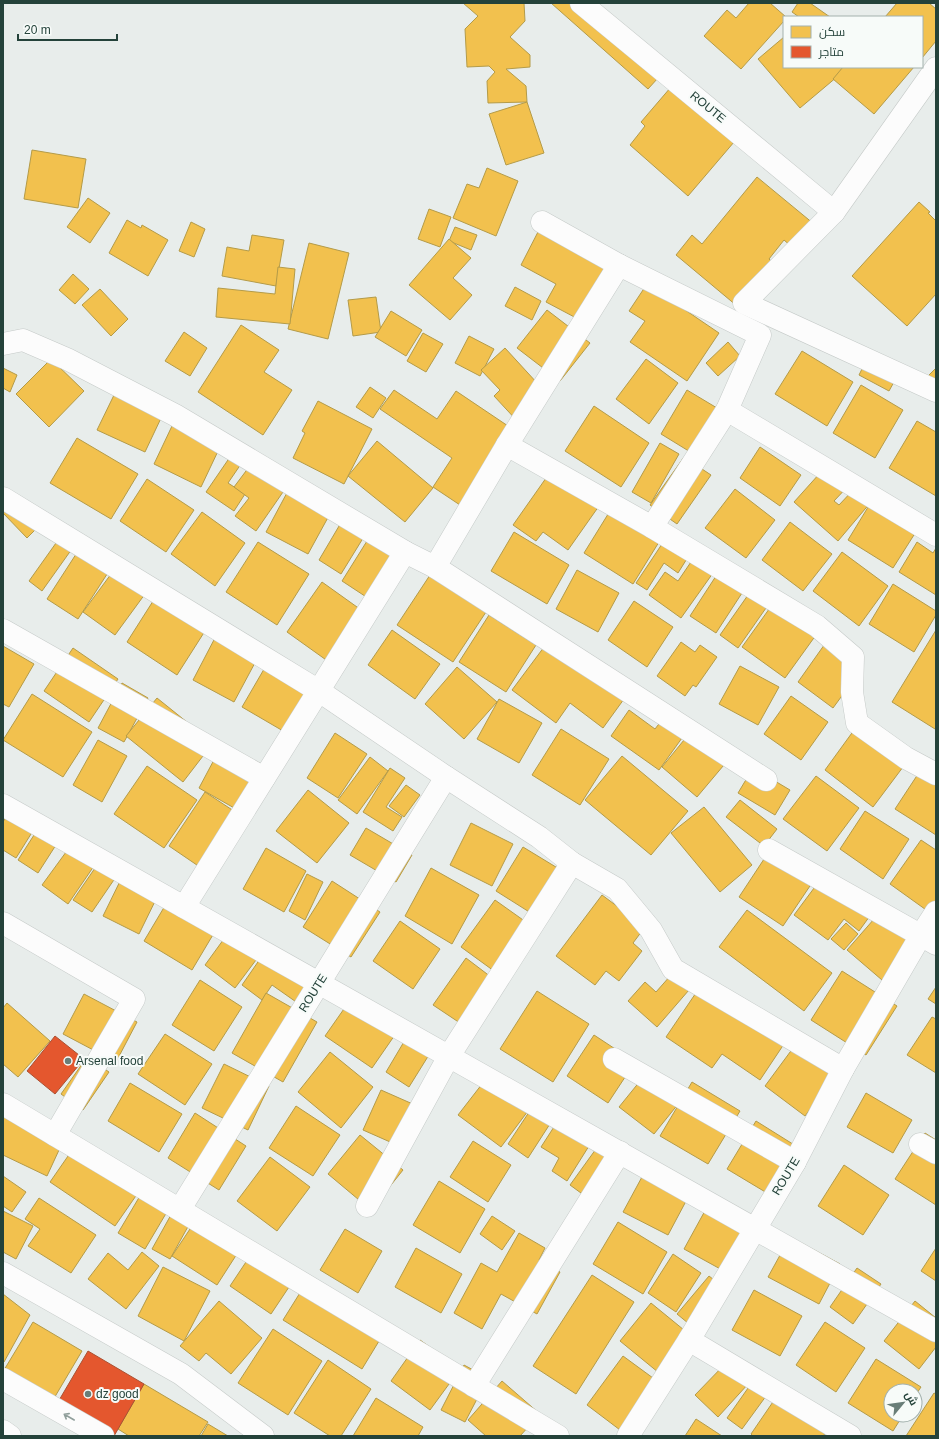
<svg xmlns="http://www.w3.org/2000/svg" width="939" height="1439" viewBox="0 0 939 1439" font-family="Arial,Cairo,sans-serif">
	<rect width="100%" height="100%" fill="#e8edeb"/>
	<!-- homes -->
	<g fill="#f2c14e" stroke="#b49b48">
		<path d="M463 3H524L525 21 510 37 530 55V67L506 69 526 86 527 102 488 103 487 81 495 72 489 66 467 67 465 29 478 16Z"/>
		<path d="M551 3H596L668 67 648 89Z"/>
		<path d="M749 3H770L786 17H784V21L741 69 704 36 727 10 736 18Z"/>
		<path d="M798 3H810L830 17H799L792 12Z"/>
		<path d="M897 3H929L936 9V41L922 58V17H885Z"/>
		<path d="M784 37V67H841L844 71 800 108 758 59Z"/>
		<path d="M843 67H914L874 114 833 79Z"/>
		<path d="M671 87 746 128 688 196 630 145 645 126 641 122Z"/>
		<path d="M527 102 544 153 506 165 489 114Z"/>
		<path d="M32 150 86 159 78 208 24 199Z"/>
		<path d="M487 168 518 181 496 236 453 218 467 184 479 188Z"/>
		<path d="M757 177 820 229 800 254 784 240 769 259 779 268 743 311 676 255 692 235 702 244Z"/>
		<path d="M88 198 110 213 90 243 67 227Z"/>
		<path d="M919 202 930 212 928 213 936 221V294L907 326 852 276Z"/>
		<path d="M429 209 451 217 440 247 418 239Z"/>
		<path d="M127 220 141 228 142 225 168 240 148 276 109 253Z"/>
		<path d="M191 222 205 229 194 257 179 251Z"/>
		<path d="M455 227 477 235 471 250 449 241Z"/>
		<path d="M539 230 608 267 580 320 546 302 556 284 521 265Z"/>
		<path d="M252 235 284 240 276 286 222 276 227 247 249 251Z"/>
		<path d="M449 239 471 258 453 278 472 295 450 320 409 285Z"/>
		<path d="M309 243 349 253 328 339 288 329Z"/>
		<path d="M278 267 295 269 290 324 216 317 218 288 275 294Z"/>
		<path d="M73 274 89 289 75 304 59 290Z"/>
		<path d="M647 284 719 333 687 381 630 342 645 321 629 311Z"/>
		<path d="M515 287 541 301 532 320 505 306Z"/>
		<path d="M100 289 128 319 111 336 82 305Z"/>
		<path d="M376 297 381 332 353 336 348 300Z"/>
		<path d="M547 310 590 343 560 381 517 348Z"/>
		<path d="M391 311 422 330 406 356 375 337Z"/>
		<path d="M241 325 279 350 264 372 292 390 263 435 198 392Z"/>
		<path d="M184 332 207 348 190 376 165 361Z"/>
		<path d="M423 333 443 344 426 372 407 361Z"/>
		<path d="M469 336 494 349 480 376 455 363Z"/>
		<path d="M728 342 740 356 718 376 706 363Z"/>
		<path d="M505 348 549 396 519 423 494 396 500 390 481 370Z"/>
		<path d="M802 351 853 382 827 426 775 394Z"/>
		<path d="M869 355 900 371 889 391 859 375Z"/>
		<path d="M51 359 84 391 49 427 16 394Z"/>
		<path d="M646 359 678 383 649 424 616 399Z"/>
		<path d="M3 368 17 375 10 392 3 388Z"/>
		<path d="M936 368V384L928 376Z"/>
		<path d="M861 385 903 410 875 458 833 433Z"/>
		<path d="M370 387 386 398 373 418 356 407Z"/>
		<path d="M394 390 437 419 456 391 511 428 460 505 433 487 452 458 380 409Z"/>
		<path d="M687 390 732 417 705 461 661 434Z"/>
		<path d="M115 393 162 416 145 452 97 430Z"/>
		<path d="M318 401 372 429 344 484 293 458 305 433 302 431Z"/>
		<path d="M594 406 649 443 621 487 565 451Z"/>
		<path d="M917 421 936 432V496L889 468Z"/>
		<path d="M172 426 219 449 201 487 154 464Z"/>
		<path d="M77 438 138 474 111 519 50 483Z"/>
		<path d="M377 441 433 488 405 522 348 476Z"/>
		<path d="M660 443 679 454 651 503 632 492Z"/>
		<path d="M760 447 801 475 780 506 740 478Z"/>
		<path d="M230 457 241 464 228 483 245 494 234 511 206 492Z"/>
		<path d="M684 457 711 475 677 524 650 505Z"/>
		<path d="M829 463 851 483 834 501 839 505 855 488 871 502 838 541 794 502Z"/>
		<path d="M249 467 283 492 256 531 235 516 249 498 234 487Z"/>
		<path d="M551 471 599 506 568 550 543 532 536 541 513 525Z"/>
		<path d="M147 479 194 510 166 552 120 521Z"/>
		<path d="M289 489 331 512 308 554 266 532Z"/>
		<path d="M735 489 775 520 746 558 705 528Z"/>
		<path d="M873 499 919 527 893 568 848 540Z"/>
		<path d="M15 501 39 526 27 538 3 513Z"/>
		<path d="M610 511 659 542 633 584 584 553Z"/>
		<path d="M202 512 245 543 215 586 171 554Z"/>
		<path d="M342 521 365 535 341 574 319 560Z"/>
		<path d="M790 522 832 554 803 591 762 560Z"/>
		<path d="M514 532 569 565 547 604 491 571Z"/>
		<path d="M61 536 74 546 42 591 29 581Z"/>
		<path d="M367 541 402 563 377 604 342 581Z"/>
		<path d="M664 541 688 557 678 573 664 563 647 590 636 583Z"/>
		<path d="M258 542 309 574 277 625 226 592Z"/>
		<path d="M917 542 933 553 936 548V595L899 572Z"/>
		<path d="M80 548 111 568 78 619 47 599Z"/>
		<path d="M842 552 888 586 859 626 813 591Z"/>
		<path d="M693 559 713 573 681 618 649 595 665 572 678 581Z"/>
		<path d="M114 570 145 594 115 635 83 612Z"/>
		<path d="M577 570 619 593 598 632 556 609Z"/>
		<path d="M432 572 488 609 453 662 397 625Z"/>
		<path d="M716 576 742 593 716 633 690 616Z"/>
		<path d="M322 582 371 617 336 667 287 632Z"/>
		<path d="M893 584 936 611V615L914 652 869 624Z"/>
		<path d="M748 595 766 608 738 648 720 635Z"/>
		<path d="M155 598 205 631 177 675 127 642Z"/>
		<path d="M634 601 673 627 647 667 608 640Z"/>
		<path d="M772 605 816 635 785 678 742 647Z"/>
		<path d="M489 615 536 645 506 692 459 662Z"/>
		<path d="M392 630 440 664 415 699 368 665Z"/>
		<path d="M936 630V727L935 729 892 702Z"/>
		<path d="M216 636 257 659 234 702 193 680Z"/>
		<path d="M827 641 863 667 833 708 798 682Z"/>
		<path d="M681 642 695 652 700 645 717 657 696 687 693 685 685 696 657 676Z"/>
		<path d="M547 643 624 699 603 728 570 703 556 723 512 690Z"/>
		<path d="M3 646 34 664 9 707 3 704Z"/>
		<path d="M73 648 118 679 89 722 44 691Z"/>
		<path d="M267 664 315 692 290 735 242 707Z"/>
		<path d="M740 666 779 687 758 725 719 704Z"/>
		<path d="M457 667 497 702 464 739 425 704Z"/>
		<path d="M122 683 148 698 124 742 98 728Z"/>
		<path d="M32 694 92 732 63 777 3 740Z"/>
		<path d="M791 696 828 722 801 760 764 734Z"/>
		<path d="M157 698 213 743 183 782 126 736Z"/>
		<path d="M499 699 542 723 519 763 477 739Z"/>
		<path d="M629 710 655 729 665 716 687 731 659 770 611 736Z"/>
		<path d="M857 726 906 763 873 807 825 770Z"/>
		<path d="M561 729 609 759 580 805 532 775Z"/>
		<path d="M693 729 729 759 697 797 662 767Z"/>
		<path d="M335 733 367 754 338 798 307 778Z"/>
		<path d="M98 740 127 756 102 802 73 785Z"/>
		<path d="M223 743 268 768 243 813 199 788Z"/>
		<path d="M622 756 688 811 651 855 585 800Z"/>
		<path d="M370 757 388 771 357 814 338 800Z"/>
		<path d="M147 766 197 800 164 848 114 814Z"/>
		<path d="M390 768 405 778 386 807 402 817 393 831 363 812Z"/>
		<path d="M753 768 790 790 775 815 738 793Z"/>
		<path d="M920 771 936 781V835L895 809Z"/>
		<path d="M816 776 859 808 827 851 783 819Z"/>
		<path d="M406 785 420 795 404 817 389 806Z"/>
		<path d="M308 790 349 823 317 863 276 831Z"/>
		<path d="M205 792 249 821 213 876 169 846Z"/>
		<path d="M740 800 777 829 764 846 726 817Z"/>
		<path d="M15 803 41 818 16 858 3 850V822Z"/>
		<path d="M704 807 752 865 720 892 671 833Z"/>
		<path d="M865 811 909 839 883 879 840 849Z"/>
		<path d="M43 821 63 834 38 873 18 860Z"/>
		<path d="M471 823 513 844 492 886 450 865Z"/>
		<path d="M366 828 412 855 396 882 350 855Z"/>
		<path d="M921 840 936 850V917L890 884Z"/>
		<path d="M523 847 569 875 542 920 496 891Z"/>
		<path d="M772 847 816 877 783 926 739 897Z"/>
		<path d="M69 848 94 866 68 904 42 885Z"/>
		<path d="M266 848 306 871 284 912 243 889Z"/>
		<path d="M104 855 122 868 92 912 73 900Z"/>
		<path d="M431 868 479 895 452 944 405 916Z"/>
		<path d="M126 869 162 887 139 934 103 916Z"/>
		<path d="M307 874 323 882 305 920 289 911Z"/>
		<path d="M823 876 872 913 859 931 844 919 828 940 794 915Z"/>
		<path d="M332 881 380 912 351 957 303 927Z"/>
		<path d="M602 895 645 927 633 943 642 951 619 981 606 971 595 985 556 956Z"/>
		<path d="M169 899 217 928 192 970 144 941Z"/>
		<path d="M495 900 540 932 505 979 461 947Z"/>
		<path d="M747 910 832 973 804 1011 719 947Z"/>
		<path d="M881 911 923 947 889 986 847 950Z"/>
		<path d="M400 921 440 949 413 989 373 961Z"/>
		<path d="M846 923 858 934 844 950 831 939Z"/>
		<path d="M234 925 265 948 235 988 205 965Z"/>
		<path d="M269 946 326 986 309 1011 272 985 262 1000 242 985Z"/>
		<path d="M466 958 491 977 460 1023 433 1005Z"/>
		<path d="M842 971 897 1006 866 1055 811 1020Z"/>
		<path d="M671 975 689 990 657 1027 628 1001 645 982 656 992Z"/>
		<path d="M200 980 242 1007 214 1051 172 1025Z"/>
		<path d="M702 984 786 1041 760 1080 722 1054 712 1068 666 1037Z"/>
		<path d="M936 987V1004L928 999Z"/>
		<path d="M537 991 589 1024 553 1082 500 1049Z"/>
		<path d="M266 993 317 1022 283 1082 232 1053Z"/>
		<path d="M84 994 137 1022 116 1062 63 1034Z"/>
		<path d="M353 996 399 1029 372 1068 325 1036Z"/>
		<path d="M7 1003 50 1041 18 1077 3 1064V1008Z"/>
		<path d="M932 1017 936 1019V1073L907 1055Z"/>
		<path d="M165 1034 212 1064 185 1105 138 1074Z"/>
		<path d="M408 1035 432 1050 409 1087 386 1072Z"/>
		<path d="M594 1035 635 1062 608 1103 567 1076Z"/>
		<path d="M796 1044 836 1074 805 1116 765 1086Z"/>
		<path d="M330 1052 373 1087 341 1128 298 1092Z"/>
		<path d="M87 1057 109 1072 83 1110 61 1094Z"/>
		<path d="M224 1064 269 1086 248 1130 202 1108Z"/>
		<path d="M649 1070 683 1098 654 1134 619 1107Z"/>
		<path d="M489 1075 531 1107 501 1147 458 1115Z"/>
		<path d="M692 1082 740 1111 708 1164 660 1136Z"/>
		<path d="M130 1083 182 1114 159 1152 108 1121Z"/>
		<path d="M381 1090 415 1105 397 1145 363 1130Z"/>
		<path d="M866 1093 912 1120 893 1153 847 1127Z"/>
		<path d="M535 1103 555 1116 528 1158 508 1144Z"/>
		<path d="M296 1106 340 1135 313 1176 269 1148Z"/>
		<path d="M3 1109 65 1137 47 1176 3 1155Z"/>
		<path d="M195 1113 246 1146 219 1190 168 1158Z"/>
		<path d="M561 1116 594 1138 567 1181 552 1171 559 1158 541 1147Z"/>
		<path d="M756 1121 796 1146 767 1193 727 1169Z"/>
		<path d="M925 1133 936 1140V1205L895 1179Z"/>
		<path d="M360 1135 403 1170 371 1210 328 1174Z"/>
		<path d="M473 1141 511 1165 488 1202 450 1177Z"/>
		<path d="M601 1142 628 1161 596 1204 570 1185Z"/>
		<path d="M75 1146 140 1190 115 1226 50 1182Z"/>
		<path d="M270 1157 310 1187 277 1231 237 1201Z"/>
		<path d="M649 1164 693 1188 668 1235 623 1212Z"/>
		<path d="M844 1165 889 1195 863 1235 818 1206Z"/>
		<path d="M3 1176 26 1192 12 1212 3 1206Z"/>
		<path d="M439 1181 485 1209 460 1253 413 1225Z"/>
		<path d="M147 1184 174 1200 145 1249 118 1233Z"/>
		<path d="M39 1198 96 1235 71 1273 28 1246 40 1229 25 1219Z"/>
		<path d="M712 1198 752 1220 724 1271 684 1249Z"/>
		<path d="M177 1204 195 1214 170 1259 152 1249Z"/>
		<path d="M3 1211 33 1226 16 1259 3 1252Z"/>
		<path d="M200 1214 244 1243 217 1285 172 1256Z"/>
		<path d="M492 1216 515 1231 502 1250 480 1234Z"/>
		<path d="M618 1222 667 1252 643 1294 593 1264Z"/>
		<path d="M345 1229 382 1251 358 1293 320 1270Z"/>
		<path d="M519 1233 545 1248 539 1260 560 1272 537 1314 501 1294 482 1329 454 1313 481 1263 497 1272Z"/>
		<path d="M790 1237 840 1264 819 1304 768 1277Z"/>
		<path d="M256 1247 297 1275 271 1314 230 1286Z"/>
		<path d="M416 1248 462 1274 441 1313 395 1287Z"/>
		<path d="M936 1248V1281L921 1271Z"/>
		<path d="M142 1252 159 1266 126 1309 88 1279 108 1253 128 1270Z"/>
		<path d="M673 1254 701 1273 676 1312 648 1293Z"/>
		<path d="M163 1267 210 1291 184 1341 138 1316Z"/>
		<path d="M857 1268 881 1284 853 1324 830 1307Z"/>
		<path d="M592 1275 634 1302 576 1394 533 1366Z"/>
		<path d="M709 1276 727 1290 694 1328 677 1314Z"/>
		<path d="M303 1288 390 1323 362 1369 283 1320Z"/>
		<path d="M754 1290 802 1316 780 1356 732 1330Z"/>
		<path d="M3 1294 30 1315 4 1362 3 1361Z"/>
		<path d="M219 1301 262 1338 231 1374 206 1353 199 1361 180 1346Z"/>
		<path d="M915 1301 936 1318V1347L919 1369 884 1341Z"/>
		<path d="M651 1303 695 1339 664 1377 620 1341Z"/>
		<path d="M33 1322 82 1351 53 1400 4 1370Z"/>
		<path d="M825 1322 865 1348 836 1392 796 1365Z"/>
		<path d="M273 1329 322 1361 288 1415 238 1383Z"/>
		<path d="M420 1340 460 1369 430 1410 391 1381Z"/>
		<path d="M623 1356 668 1389 628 1436 587 1405Z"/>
		<path d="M876 1359 921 1387 915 1396V1391H891V1415H903L893 1431 848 1403Z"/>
		<path d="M328 1360 371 1389 341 1436H330L294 1413Z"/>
		<path d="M727 1362 749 1383 718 1417 695 1395Z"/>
		<path d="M464 1365 488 1378 465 1422 441 1410Z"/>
		<path d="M502 1381 540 1414 520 1436H486L468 1420Z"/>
		<path d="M753 1381 769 1392 742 1429 727 1418Z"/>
		<path d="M144 1384 208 1422 199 1436H129L118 1429Z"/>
		<path d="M934 1393 936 1394V1436H906Z"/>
		<path d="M777 1396 827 1431 823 1436H753L751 1434Z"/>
		<path d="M376 1398 423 1427 418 1436H353Z"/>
		<path d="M696 1419 722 1436H685Z"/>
		<path d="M208 1424 228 1436H201Z"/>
	</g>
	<!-- shops -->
	<g fill="#e4572e" stroke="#aa5132">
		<path d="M55 1036 84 1059 55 1094 27 1071Z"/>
		<path d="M88 1351 144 1384 114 1436 58 1402Z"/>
	</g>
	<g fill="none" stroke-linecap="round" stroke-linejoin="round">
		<!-- minor casing -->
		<g stroke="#c5cac8" stroke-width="23">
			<g id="minor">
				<path d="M581 3 834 212"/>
				<path d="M936 68 834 212 744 303 936 391"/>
				<path d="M542 222 619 265 760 335 727 410 652 527"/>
				<path d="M3 344 23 340 67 359 175 415 405 552 435 567 766 780"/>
				<path d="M727 410 936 535"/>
				<path d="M507 445 652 527 817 626 853 657 852 692 857 723 906 758 936 774"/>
				<path d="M3 498 319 691 446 777 539 837 572 863 617 889 651 930 673 969 843 1069"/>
				<path d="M435 567 507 445 619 265"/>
				<path d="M3 630 264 778"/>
				<path d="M3 805 936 1331"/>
				<path d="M769 850 936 944"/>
				<path d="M184 907 405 552"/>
				<path d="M3 923 134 999 55 1135"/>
				<path d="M614 1059 795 1162"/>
				<path d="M3 1104 558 1436"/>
				<path d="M920 1144 936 1153"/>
				<path d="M367 1206 449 1056 572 863"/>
				<path d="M180 1209 446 777"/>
				<path d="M3 1273 181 1374 263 1436"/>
				<path d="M689 1340 850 1436"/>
				<path d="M474 1386 620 1152"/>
				<path d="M628 1436 689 1340 795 1162 843 1069 921 935 936 912"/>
			</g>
		</g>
		<!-- tertiary casing -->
		<g stroke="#c5cac8" stroke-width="23">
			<g id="tertiary">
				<path d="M3 1379 103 1436"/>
				<path d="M3 1431 10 1436"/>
			</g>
		</g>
		<!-- minor -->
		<use href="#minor" stroke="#fcfcfc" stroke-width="22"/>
		<!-- tertiary -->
		<use href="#tertiary" stroke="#fcfcfc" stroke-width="22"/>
	</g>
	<!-- one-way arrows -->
	<defs><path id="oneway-shaft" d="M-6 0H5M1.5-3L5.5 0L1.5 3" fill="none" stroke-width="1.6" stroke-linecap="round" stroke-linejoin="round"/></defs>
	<use stroke="#909f9b" href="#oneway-shaft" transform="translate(69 1417) rotate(-150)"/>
	<!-- markers -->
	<g fill="#697e78" stroke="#f7fbf9" stroke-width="1.5">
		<circle cx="68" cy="1061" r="4"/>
		<circle cx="88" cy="1394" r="4"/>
	</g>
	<g text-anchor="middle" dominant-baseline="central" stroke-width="4" stroke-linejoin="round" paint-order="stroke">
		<!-- street labels -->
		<g font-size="12" fill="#24423a" stroke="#f7fbf9">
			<text transform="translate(708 107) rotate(39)">ROUTE</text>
			<text transform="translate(313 993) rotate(-58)">ROUTE</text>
			<text transform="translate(786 1176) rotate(-59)">ROUTE</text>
		</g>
		<!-- poi labels -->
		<g font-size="12" fill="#24423a" stroke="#f7fbf9" text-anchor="start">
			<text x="76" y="1061">Arsenal food</text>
			<text x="96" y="1394">dz good</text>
		</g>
	</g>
	<!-- border -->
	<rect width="939" height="1439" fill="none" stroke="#24423a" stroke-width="8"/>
	<!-- legend -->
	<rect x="783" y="16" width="140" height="52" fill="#f7fbf9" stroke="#a3b1ad"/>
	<rect x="791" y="26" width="20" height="12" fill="#f2c14e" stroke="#a3b1ad"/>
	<text x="819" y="36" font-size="12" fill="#24423a">سكن</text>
	<rect x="791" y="46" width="20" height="12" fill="#e4572e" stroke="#a3b1ad"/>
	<text x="819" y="56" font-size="12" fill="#24423a">متاجر</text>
	<!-- north arrow -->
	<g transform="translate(903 1403) rotate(61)"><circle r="19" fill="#f7fbf9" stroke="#a3b1ad"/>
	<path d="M0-3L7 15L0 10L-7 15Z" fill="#697e78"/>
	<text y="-6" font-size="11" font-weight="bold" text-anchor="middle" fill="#24423a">ش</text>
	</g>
	<!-- scale -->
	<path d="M18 34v6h99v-6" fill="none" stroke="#24423a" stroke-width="2"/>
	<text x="24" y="34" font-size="12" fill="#24423a" stroke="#f7fbf9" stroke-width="3" paint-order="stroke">20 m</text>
</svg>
